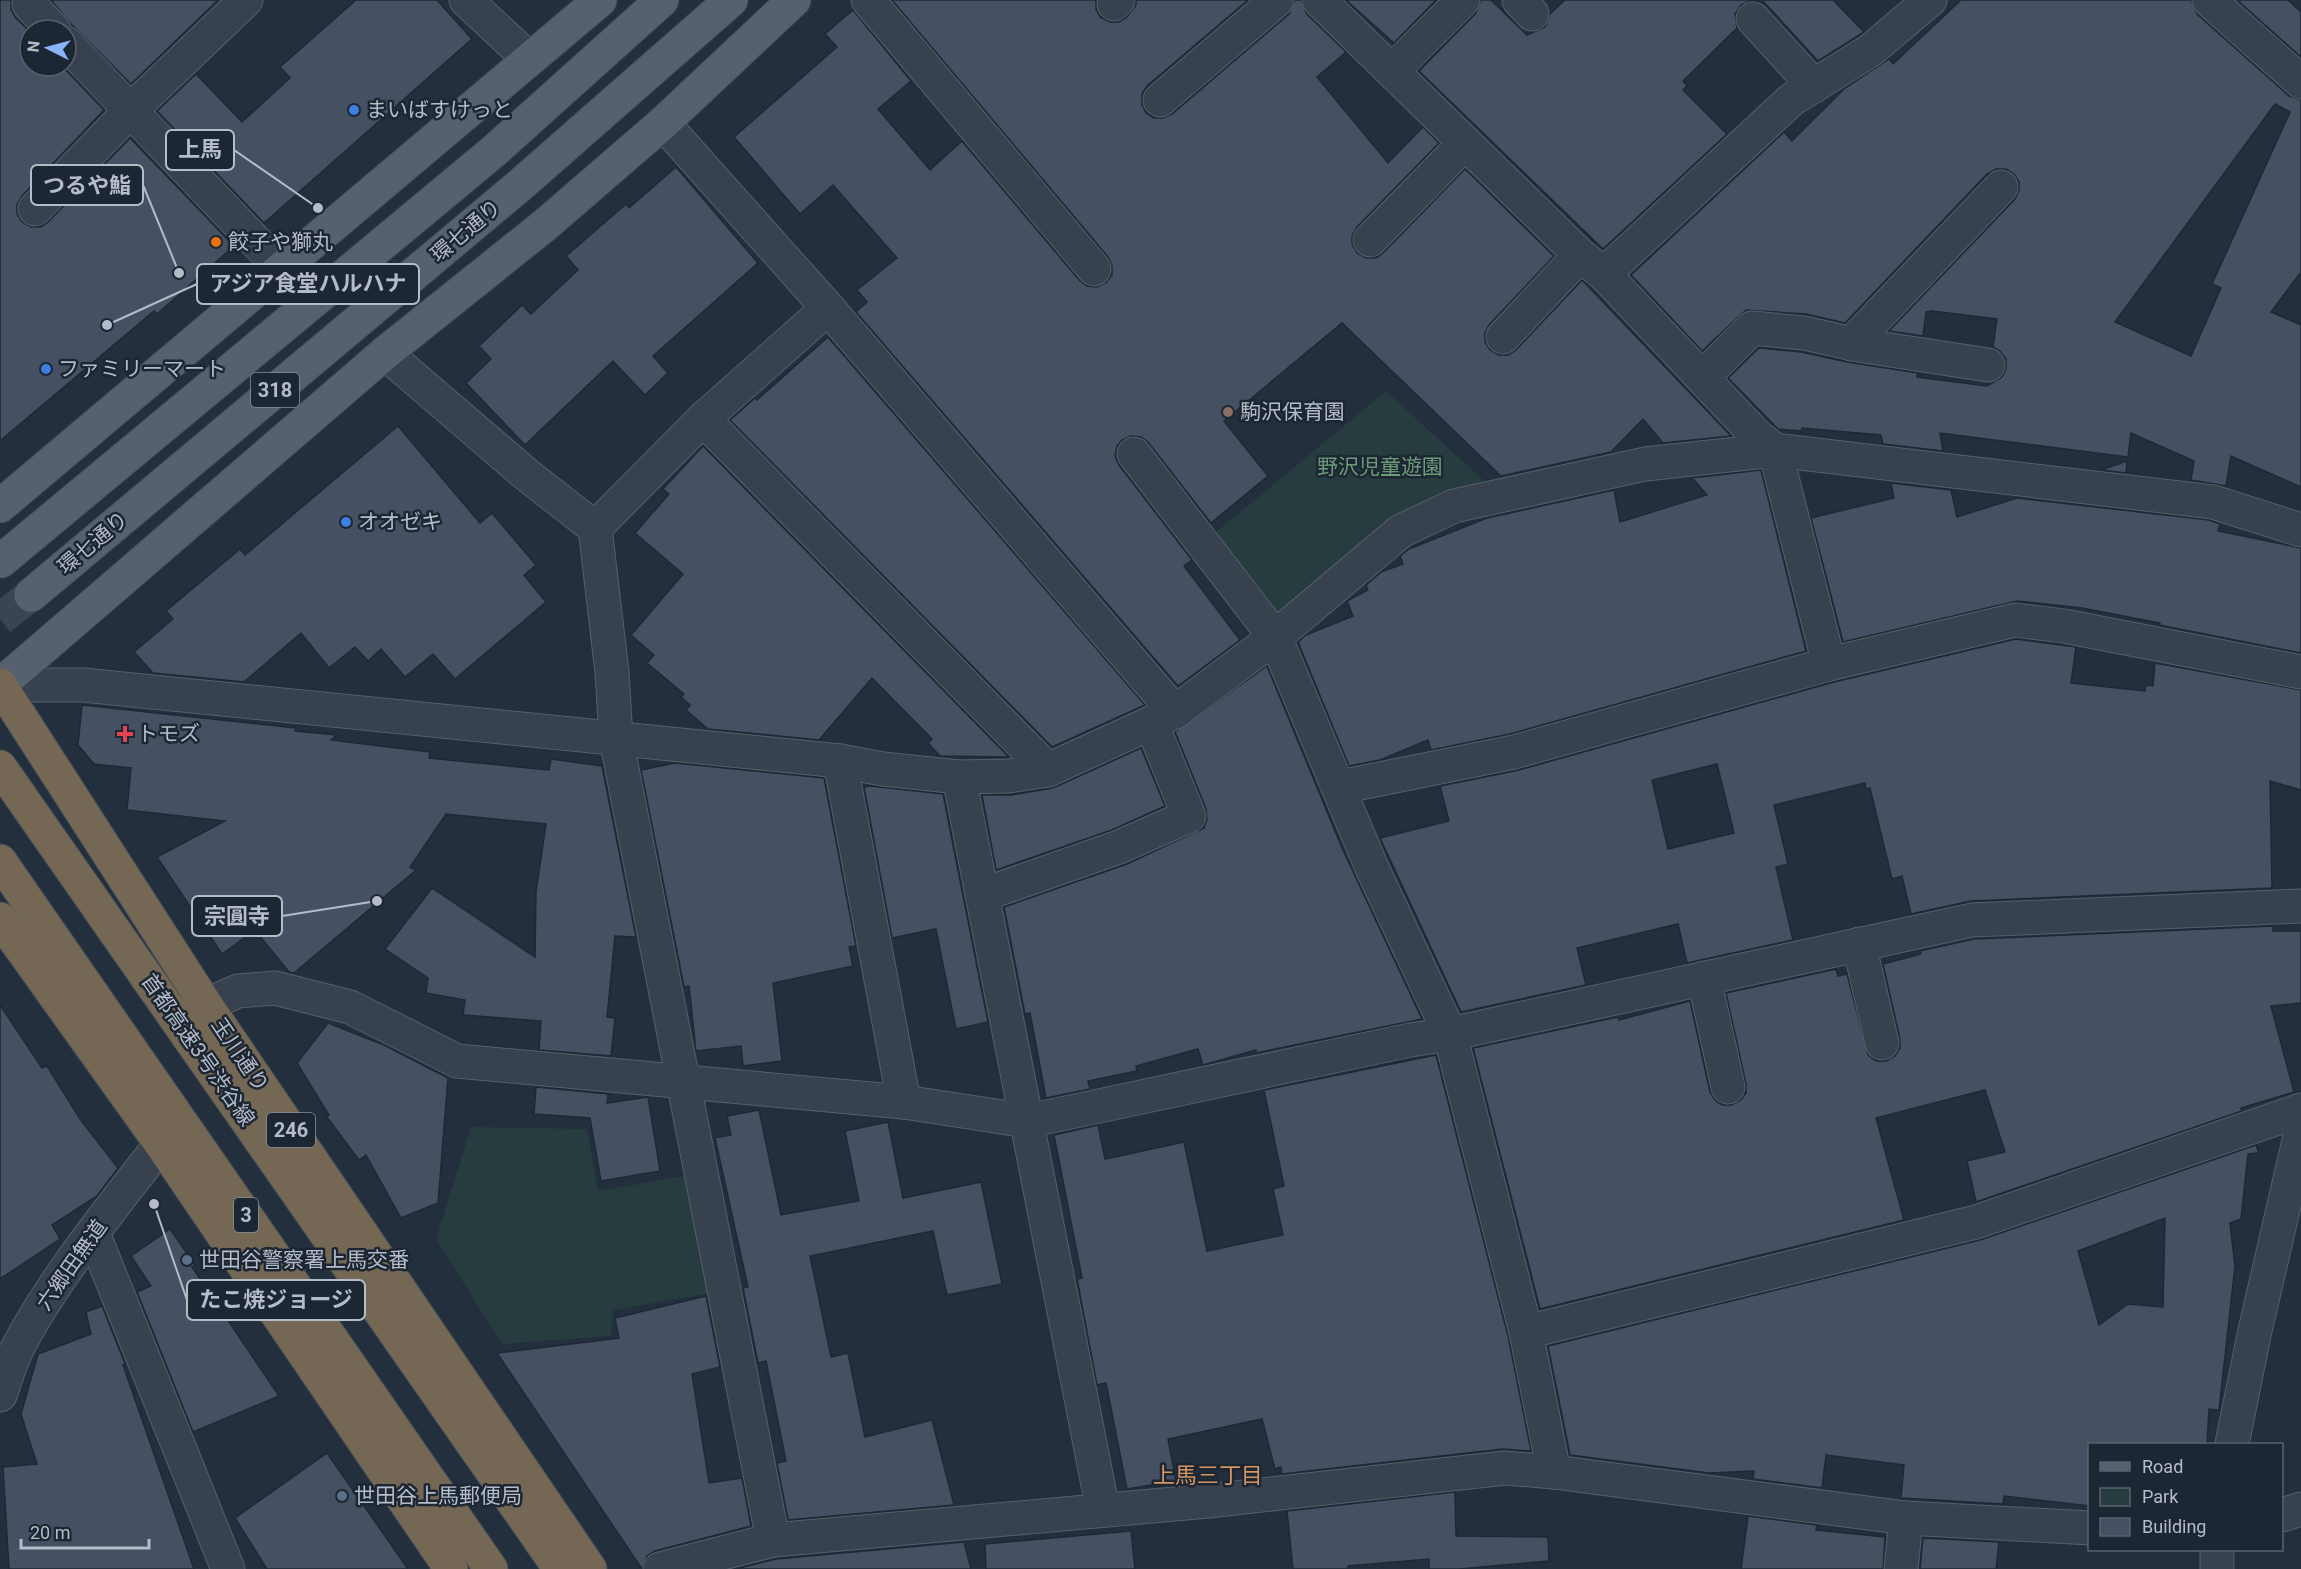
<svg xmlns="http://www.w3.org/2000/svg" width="2301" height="1569" viewBox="0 0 2301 1569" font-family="Roboto,'Noto Sans JP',sans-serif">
	<rect width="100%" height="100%" fill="#242f3e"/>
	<!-- green -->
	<g fill="#263c3f">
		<path d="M1386 391 1484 481 1431 501 1279 617 1216 532Z"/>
		<path d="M471 1127 587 1129 598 1191 691 1175 712 1293 613 1310 611 1336 502 1344 436 1239Z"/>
	</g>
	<!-- building -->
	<g fill="#455162" stroke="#1f2835" stroke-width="1.5" fill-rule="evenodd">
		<path d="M0 0H11V9L15 17 30 32V66H62L104 110 22 196 17 205V214L22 222 31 227H41L48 222 130 138 234 246 157 314 154 311 0 441Z"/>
		<path d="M51 0H218L131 84 72 25Z"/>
		<path d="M356 0H437L472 39 264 223 157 111 196 74 242 122 290 78 280 67Z"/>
		<path d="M892 0H1096V9L1100 17 1110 22H1119L1127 17 1136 5V0H1248L1147 86 1142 94V104L1146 113 1154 118H1163L1172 114 1289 14 1295 0H1301L1306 13 1346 52 1317 77 1388 163 1423 127 1439 143 1357 227 1352 236V244L1357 253 1366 258H1376L1383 253 1465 169 1554 256 1489 325 1485 333V342L1490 350 1499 355H1508L1516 350 1582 280 1731 436 1663 443 1643 419 1611 452 1501 476 1342 323 1224 421 1268 476 1211 523 1148 442 1141 437 1131 436 1122 440 1117 446 1115 456 1119 465 1192 560 1184 566 1240 640 1178 686 856 312 867 302 857 290 897 258 833 185 800 214 734 137 837 47 825 34 853 10 911 81 878 109 930 170 962 141 1080 281 1087 286 1097 287 1106 283 1112 275V266L1108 257Z"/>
		<path d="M1346 0H1436L1394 43Z"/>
		<path d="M1481 0H1491L1527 35 1545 27 1550 14 1565 0H1833L1864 32 1818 61 1764 2 1750 1 1741 5 1735 14 1737 28 1683 81 1687 86 1683 90 1727 134 1603 249 1419 71 1476 13Z"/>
		<path d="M1961 0H2191L2197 14 2289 96 2301 100V272L2271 312 2301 325V487L2231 456 2226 486 2191 480 2194 461 2131 433 2128 457 1940 433 1943 451 1883 444 1881 435 1802 428 1801 431 1778 429 1728 378 1759 348 1801 352 1847 362 1918 373 1917 377 1987 386 2002 377 2006 368V359L2000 351 1993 347 1997 319 1932 311 1926 312 1923 336 1889 331 2015 199 2019 191V182L2014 174 2006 169H1996L1987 174 1845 323 1806 314 1746 310 1702 351 1631 275 1784 132 1792 141 1844 89 1889 59 1893 64ZM2275 104 2290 112 2212 284 2221 288 2191 356 2115 322Z"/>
		<path d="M2237 0H2288L2301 12V57Z"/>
		<path d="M676 167 758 263 653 356 668 373 645 395 613 361 525 445 466 383 491 359 479 346 522 305 531 314 578 270 566 256 626 204 629 208Z"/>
		<path d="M828 337 1145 705 1052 747 730 420 755 398 757 400Z"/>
		<path d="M398 426 480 523 492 513 536 565 524 575 546 602 455 679 433 654 405 677 381 649 368 661 355 647 329 668 301 633 244 682 153 673 134 652 173 619 166 611 240 549 245 555Z"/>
		<path d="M703 446 1009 757 940 756 928 743 932 739 872 678 819 740 708 729 686 710 690 705 681 697 684 694 647 663 654 655 631 635 683 574 635 533 669 494 663 489Z"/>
		<path d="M2127 461 2126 473 2101 470Z"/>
		<path d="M1761 470 1806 651 1510 734 1431 750 1428 740 1380 760 1349 766 1298 642 1306 635 1353 616 1347 601 1368 590 1366 585 1381 572 1403 564 1400 556 1409 549 1487 518 1614 490 1620 522 1707 495 1692 478Z"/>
		<path d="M1891 483 1951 490 1957 517 2017 498 2209 520 2220 524 2218 531 2301 548V653L2159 625 2160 623 2082 608 2017 601 1843 642 1811 518 1894 498Z"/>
		<path d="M2016 639 2076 647 2071 683 2145 691 2146 685 2153 686 2155 663 2301 690V790L2270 781 2272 888 1971 901 1911 914 1902 876 1892 879 1870 788 1866 789 1865 783 1774 805 1788 864 1776 867 1793 940 1687 963 1678 924 1577 948 1586 985 1461 1012 1380 838 1449 821 1440 786 1519 770 1834 682ZM1717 764 1734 833 1668 849 1652 780Z"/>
		<path d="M1267 666 1342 848 1422 1019 1256 1053V1050L1203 1065 1198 1049 1136 1066 1137 1071 1088 1081 1090 1089 1046 1098 1030 1013 1025 1014 1004 907 1127 864 1204 828 1207 819 1206 809 1175 732Z"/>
		<path d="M82 705 296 728 295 731 337 735 331 740 430 752 429 758 549 770 551 759 602 766 636 937 615 936 607 1017 615 1018 611 1056 539 1050 541 1021 463 1015 465 1000 426 993 428 978 385 949 432 888 535 957 536 892 546 824 446 814 410 867 416 870 294 973 289 972 255 930 222 954 157 857 225 821 127 810 131 768 94 764 78 745Z"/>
		<path d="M1141 748 1165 806 1112 830 996 870 982 795H1011L1053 788Z"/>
		<path d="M675 763 824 778 856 946 849 947 853 966 773 983 782 1061 743 1066 741 1046 696 1051 689 986 684 987 682 977 641 770Z"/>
		<path d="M870 786 943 794 988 1022 956 1029 936 929 892 938 864 787Z"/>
		<path d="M2273 926V931H2301V1003L2271 1006 2294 1092 2241 1108 2242 1111 1976 1202 1967 1161 2005 1152 1985 1090 1876 1118 1904 1220 1540 1309 1473 1048 1618 1017 1619 1020 1690 1001 1710 1092 1715 1100 1722 1105H1731L1741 1100 1746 1093V1084L1726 993 1836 969 1838 976 1847 974 1868 1055 1876 1061H1886L1895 1056 1900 1048V1039L1883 964 1921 954 1920 951 1974 939Z"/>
		<path d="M0 1005 42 1068 47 1066 80 1119 118 1168 97 1196 52 1225 60 1239 0 1279Z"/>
		<path d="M328 1023 384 1045 448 1078 438 1203 401 1218 366 1155 359 1160 326 1116 329 1115 297 1063Z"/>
		<path d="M1436 1055 1508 1336 1531 1451 1503 1449 1282 1474 1281 1467 1275 1469 1262 1419 1168 1439 1176 1481 1127 1489 1106 1383 1097 1385 1077 1279 1082 1278 1054 1135 1098 1125 1105 1159 1184 1142 1207 1251 1283 1235 1273 1189 1284 1186 1264 1090Z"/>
		<path d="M536 1087 608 1094 607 1103 648 1097 660 1171 601 1181 590 1118 534 1114Z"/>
		<path d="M759 1110 781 1215 859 1201 845 1131 888 1122 903 1198 981 1182 1002 1284 947 1295 933 1231 810 1256 831 1357 848 1353 865 1437 932 1420 954 1505 788 1520 777 1463 786 1461 766 1361 758 1363 743 1288 748 1287 715 1138 731 1135 727 1116Z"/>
		<path d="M2256 1145 2259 1153 2248 1154 2241 1219 2230 1223 2235 1266 2219 1410 2209 1409 2207 1444H2090V1506L2004 1496 2003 1504 1901 1498 1904 1465 1826 1455 1822 1488 1753 1479 1754 1471 1709 1473 1570 1455 1548 1346 1980 1240ZM2165 1218 2163 1307 2128 1304 2099 1325 2078 1251Z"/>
		<path d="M170 1229 195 1265 192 1267 279 1396 193 1432 137 1292 151 1286 131 1256Z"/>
		<path d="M706 1296 720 1367 692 1374 709 1483 742 1478 751 1526 655 1551 647 1556 642 1569 497 1353 619 1338 615 1318Z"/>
		<path d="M102 1306 125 1364 123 1365 194 1569H9L3 1467 37 1464 21 1414 38 1354 91 1334 86 1312Z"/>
		<path d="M327 1453 408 1569H267L235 1518Z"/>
		<path d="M1455 1492 1456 1536 1548 1537 1549 1561 1459 1569H1429V1559L1348 1566V1569H1293L1287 1511Z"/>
		<path d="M1748 1516 1817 1525 1816 1530 1885 1537 1883 1569H1741Z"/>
		<path d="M1131 1531 1135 1569H986L985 1544Z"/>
		<path d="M1923 1538 1999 1542 1996 1569H1920Z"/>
		<path d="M964 1542 971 1569H735L776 1559Z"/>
	</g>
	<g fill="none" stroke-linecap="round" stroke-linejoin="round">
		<!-- major-tunnel -->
		<path stroke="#3a4453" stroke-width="33" stroke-dasharray="33 16" stroke-linecap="butt" d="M0 619 31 595"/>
		<!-- minor casing -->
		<g stroke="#565f6c" stroke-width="35">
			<g id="minor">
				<path d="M32 0 29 4 54 30"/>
				<path d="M466 0 529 59"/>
				<path d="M868 0 1094 269"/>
				<path d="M1319 0 1580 255 1604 274 1757 436 1775 450 1829 664"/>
				<path d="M1519 0 1532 14"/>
				<path d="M2209 0 2301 82"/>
				<path d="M1114 4 1118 0"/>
				<path d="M1753 19 1814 86"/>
				<path d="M66 43 282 269"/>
				<path d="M1392 71 1463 0"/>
				<path d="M1160 100 1277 0"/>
				<path d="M663 123 828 308 1175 712"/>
				<path d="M35 209 131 110 246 0"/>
				<path d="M1370 240 1464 144"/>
				<path d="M1604 274 1791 100 1871 50 1930 0"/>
				<path d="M1503 337 1580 255"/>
				<path d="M1851 344 2001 187"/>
				<path d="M385 353 527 475 595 528 612 672 616 738 773 1540"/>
				<path d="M1703 377 1752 328 1804 333 1858 345 1988 365"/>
				<path d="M703 419 1048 770"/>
				<path d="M1134 454 1275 637 1372 868 1450 1034 1526 1332 1554 1472"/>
				<path d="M595 528 703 419 828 308"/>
				<path d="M0 685H83L840 761 883 769 959 777 1008 776 1048 770 1175 712 1275 637 1401 531 1454 506 1645 464 1775 450 2213 502 2301 530"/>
				<path d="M840 761 904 1102"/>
				<path d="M959 777 1103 1510"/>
				<path d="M1340 787 1514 752 1829 664 2015 620 2064 626 2301 672"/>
				<path d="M982 895 1119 847 1189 816 1152 725"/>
				<path d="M1859 944 1882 1043"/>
				<path d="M1704 978 1728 1087"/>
				<path d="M206 1005 238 991 275 988 350 1007 457 1061 904 1102 1028 1121 1410 1040 1450 1034 1972 920 2301 906"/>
				<path d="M93 1233 228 1569"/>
				<path d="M1526 1332 1976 1222 2301 1110"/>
				<path d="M0 1395C6 1379 10 1362 18 1347 56 1275 111 1209 161 1144"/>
				<path d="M2232 1444 2254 1335 2301 1132"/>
				<path d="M2282 1515 2301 1509"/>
				<path d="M660 1569 773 1540 1208 1501 1505 1468 1554 1472 1906 1518 2090 1528"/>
				<path d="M1901 1569 1906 1518"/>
				<path d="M2217 1569V1550"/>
			</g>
		</g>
		<!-- major casing -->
		<g stroke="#414a57" stroke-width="35">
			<g id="major">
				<path d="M0 506 600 0"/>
				<path d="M1 561 494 151 662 0"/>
				<path d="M31 595 519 186 731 0"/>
				<path d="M0 685 385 353 545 225 663 123 794 0"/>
			</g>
		</g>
		<!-- highway casing -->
		<g stroke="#434c59" stroke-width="35">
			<g id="highway">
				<path d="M0 685 206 1005 590 1569"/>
				<path d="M0 767 560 1569"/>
				<path d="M0 861 491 1569"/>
				<path d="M0 919 161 1144 451 1569"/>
			</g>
		</g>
		<!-- minor -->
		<use href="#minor" stroke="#38414e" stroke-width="33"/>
		<!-- major -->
		<use href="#major" stroke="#56606e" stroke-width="33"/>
		<!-- highway -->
		<use href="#highway" stroke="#746855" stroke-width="33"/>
	</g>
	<!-- markers -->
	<g fill="#3f7fe0" stroke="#1d2633" stroke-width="2">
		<circle cx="354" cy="110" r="6"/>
		<circle cx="46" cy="369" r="6"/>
		<circle cx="346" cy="522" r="6"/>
	</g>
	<circle fill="#e8710a" stroke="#1d2633" stroke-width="2" cx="216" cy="242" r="6"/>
	<circle fill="#8d6e63" stroke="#1d2633" stroke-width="2" cx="1228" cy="412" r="6"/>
	<path fill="#e0444e" stroke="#1d2633" stroke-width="2" d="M122 725h6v6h6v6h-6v6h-6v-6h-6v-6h6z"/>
	<g fill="#5c6f8a" stroke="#1d2633" stroke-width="2">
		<circle cx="187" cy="1260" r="6"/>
		<circle cx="342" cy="1496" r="6"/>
	</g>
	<g text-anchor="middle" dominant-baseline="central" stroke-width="5" stroke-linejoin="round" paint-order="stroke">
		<!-- shield labels -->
		<g fill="#1d2633" stroke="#878f9c" stroke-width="1.5">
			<rect x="251" y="373" width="48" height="34" rx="4.5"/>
			<rect x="267" y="1113" width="48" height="34" rx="4.5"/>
			<rect x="234" y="1198" width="24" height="34" rx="4.5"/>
		</g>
		<g font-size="20" font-weight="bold" fill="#b4bcc9">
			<text x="275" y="390">318</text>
			<text x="291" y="1130">246</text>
			<text x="246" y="1215">3</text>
		</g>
		<!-- poi labels -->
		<g font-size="21" fill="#b4bcc9" stroke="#1d2633" text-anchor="start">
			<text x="366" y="110">まいばすけっと</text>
			<text x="228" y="242">餃子や獅丸</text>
			<text x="58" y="369">ファミリーマート</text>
			<text x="1240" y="412">駒沢保育園</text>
			<text x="358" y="522">オオゼキ</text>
			<text x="137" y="734">トモズ</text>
			<text x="199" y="1260">世田谷警察署上馬交番</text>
			<text x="354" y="1496">世田谷上馬郵便局</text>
		</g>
		<!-- street labels -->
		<g font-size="21" fill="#b4bcc9" stroke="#1d2633">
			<text transform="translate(466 231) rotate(-40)">環七通り</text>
			<text transform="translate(93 543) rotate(-40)">環七通り</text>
			<text transform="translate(198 1050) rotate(55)">首都高速3号渋谷線</text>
			<text transform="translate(240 1055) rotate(56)">玉川通り</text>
			<text transform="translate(72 1265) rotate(-55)">六郷田無道</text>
		</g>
		<!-- park labels -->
		<g font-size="21" fill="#6b9a76" stroke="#1d2633">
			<text x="1380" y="467">野沢児童遊園</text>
		</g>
		<!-- neighbourhood labels -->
		<g font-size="22" fill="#d59563" stroke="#1d2633">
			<text x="1208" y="1475">上馬三丁目</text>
		</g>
	</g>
	<!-- callouts -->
	<path fill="none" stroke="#b4bcc9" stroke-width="2" d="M318 208L234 150M179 273L143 185M107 325L197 284M377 901L282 916M154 1204L187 1300"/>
	<g fill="#b4bcc9" stroke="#1d2633" stroke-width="2">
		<circle cx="318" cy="208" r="6"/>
		<circle cx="179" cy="273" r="6"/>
		<circle cx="107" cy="325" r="6"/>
		<circle cx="377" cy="901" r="6"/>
		<circle cx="154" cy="1204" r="6"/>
	</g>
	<g fill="#1d2633" stroke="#b4bcc9" stroke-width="2">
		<rect x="166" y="130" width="68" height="40" rx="6"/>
		<rect x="31" y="165" width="112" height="40" rx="6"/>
		<rect x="197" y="264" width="222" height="40" rx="6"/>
		<rect x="192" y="896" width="90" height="40" rx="6"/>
		<rect x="187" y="1280" width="178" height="40" rx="6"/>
	</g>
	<g font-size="22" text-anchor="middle" font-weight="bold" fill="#b4bcc9">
		<text x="200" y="157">上馬</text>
		<text x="87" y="193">つるや鮨</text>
		<text x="308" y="291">アジア食堂ハルハナ</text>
		<text x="237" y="924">宗圓寺</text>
		<text x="276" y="1307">たこ焼ジョージ</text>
	</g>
	<!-- legend -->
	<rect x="2088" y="1443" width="195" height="108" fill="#1d2633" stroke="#59626f" stroke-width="1.5"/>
	<rect x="2100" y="1462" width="30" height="9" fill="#56606e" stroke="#59626f" stroke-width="1.5"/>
	<text x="2142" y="1473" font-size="18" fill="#b4bcc9">Road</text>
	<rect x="2100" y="1488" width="30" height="18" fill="#263c3f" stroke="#59626f" stroke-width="1.5"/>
	<text x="2142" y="1503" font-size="18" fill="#b4bcc9">Park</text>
	<rect x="2100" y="1518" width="30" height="18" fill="#455162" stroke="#59626f" stroke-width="1.5"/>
	<text x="2142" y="1533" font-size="18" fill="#b4bcc9">Building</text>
	<!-- north arrow -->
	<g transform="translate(48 48) rotate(276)"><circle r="28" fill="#1d2633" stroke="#59626f" stroke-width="1.5"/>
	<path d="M0-4.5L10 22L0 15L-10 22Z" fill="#8ab4f8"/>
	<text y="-9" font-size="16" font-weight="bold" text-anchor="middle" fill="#b4bcc9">N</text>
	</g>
	<!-- scale -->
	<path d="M21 1539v9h128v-9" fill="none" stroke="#b4bcc9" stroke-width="3"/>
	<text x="30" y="1539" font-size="18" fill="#b4bcc9" stroke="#1d2633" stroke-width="4.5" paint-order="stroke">20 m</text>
</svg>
